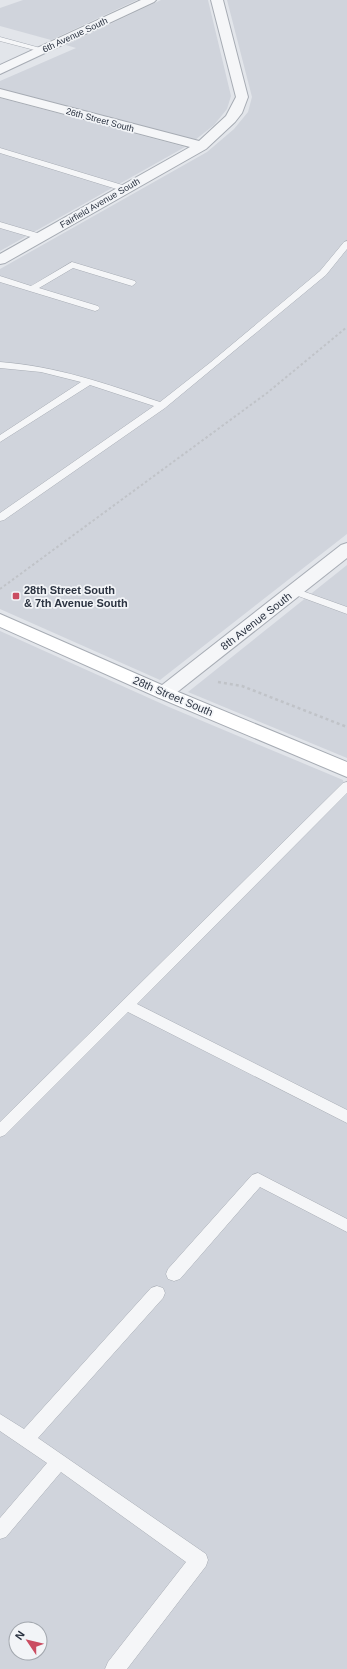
<svg xmlns="http://www.w3.org/2000/svg" width="347" height="1669" viewBox="0 0 347 1669" font-family="Arial,sans-serif">
	<rect width="100%" height="100%" fill="#e2e5ea"/>
	<!-- built -->
	<g fill="#d0d4dc" fill-rule="evenodd">
		<path d="M23 0H137L51 40 0 26V8Z"/>
		<path d="M161 0H208L231 96 227 109 214 125 195 140 0 89V81L76 48 66 45Z"/>
		<path d="M227 0H347V534L160 680 0 609V269L207 152 234 129 248 112 252 97Z"/>
		<path d="M0 98 185 147 0 251Z"/>
		<path d="M347 565V758L188 692Z"/>
		<path d="M0 631 169 707 343 780 344 785H347V1669H0ZM16 1629H40V1653H16Z"/>
	</g>
	<g fill="none" stroke-linecap="round" stroke-linejoin="round">
		<!-- lane casing -->
		<g stroke="#a7acb4" stroke-width="1">
			<g id="lane">
				<path d="M0 37 44 49 46 50 42 52 0 41Z"/>
				<path d="M0 148 129 187 130 189 129 191H123L0 153Z"/>
				<path d="M0 222 44 235 45 237 41 240 0 228Z"/>
				<path d="M347 241V249L326 275 165 408 4 520 0 521V513L154 406 90 385 0 442V435L81 382 41 372 0 368V362C56 366 107 384 160 402L211 362 320 271 344 242Z"/>
				<path d="M72 262 135 281 136 283 132 286 73 268 39 288 98 306 100 308 98 310 95 311 0 282V276L31 286Z"/>
				<path d="M294 588 347 607V614L290 593 288 591Z"/>
				<path d="M347 782V793L137 1004 347 1110V1123L128 1012 5 1135 0 1137V1122L343 783Z"/>
				<path d="M258 1173 347 1219V1232L260 1187 180 1279 174 1281 168 1279 166 1274 168 1269 252 1175Z"/>
				<path d="M157 1286 163 1288 165 1293 163 1298 38 1438 206 1554 208 1560 206 1566 127 1669H105L108 1662 186 1562 61 1472 6 1537 0 1539V1518L47 1463 0 1431V1414L24 1429 151 1288Z"/>
			</g>
		</g>
		<!-- street casing -->
		<g stroke="#a7acb4" stroke-width="2">
			<g id="street">
				<path d="M141 0H156L154 2 0 74V65Z"/>
				<path d="M211 0H223L248 97 242 113 235 122 206 149 5 263 0 264V254L190 147 0 97V89L199 141 226 116 236 97Z"/>
				<path d="M347 543V558L171 697 164 699 157 697 154 693 157 689 341 545Z"/>
			</g>
		</g>
		<!-- secondary casing -->
		<g stroke="#a7acb4" stroke-width="2">
			<path id="secondary" d="M0 614 171 689 347 762V777L157 697 0 627Z"/>
		</g>
		<!-- path-far1 -->
		<path stroke="#c0c3c8" stroke-width="2" stroke-dasharray="2.5 2.5" stroke-linecap="butt" d="M0 589 267 393 347 327"/>
		<!-- path -->
		<path stroke="#c0c3c8" stroke-width="2.5" stroke-dasharray="3 3" stroke-linecap="butt" d="M218 682 242 686 347 727"/>
		<!-- lane -->
		<use href="#lane" fill="#f5f6f8" fill-rule="evenodd"/>
		<!-- street -->
		<use href="#street" fill="#f5f6f8" fill-rule="evenodd"/>
		<!-- secondary -->
		<use href="#secondary" fill="#fff" fill-rule="evenodd"/>
	</g>
	<!-- markers -->
	<rect fill="#ca4c61" stroke="#f2f4f7" stroke-width="1.5" x="12" y="592" width="8" height="8" rx="2"/>
	<g text-anchor="middle" dominant-baseline="central" stroke-width="3.5" stroke-linejoin="round" paint-order="stroke">
		<!-- far-street labels -->
		<g font-size="9" fill="#2b3341" stroke="#f2f4f7">
			<text transform="translate(75 35) rotate(-25)">6th Avenue South</text>
			<text transform="translate(100 120) rotate(15)">26th Street South</text>
			<text transform="translate(100 203) rotate(-30)">Fairfield Avenue South</text>
		</g>
		<!-- poi labels -->
		<g font-size="11" font-weight="bold" fill="#2b3341" stroke="#f2f4f7" text-anchor="start">
			<text x="24" y="590">28th Street South<tspan x="24" dy="13">&amp; 7th Avenue South</tspan></text>
		</g>
		<!-- street labels -->
		<g font-size="11" fill="#2b3341" stroke="#f2f4f7">
			<text transform="translate(256 621) rotate(-38)">8th Avenue South</text>
			<text transform="translate(173 696) rotate(23)">28th Street South</text>
		</g>
	</g>
	<!-- north arrow -->
	<g transform="translate(28 1641) rotate(305)"><circle r="19" fill="#f2f4f7" stroke="#a2a7ae"/>
	<path d="M0-3L7 15L0 10L-7 15Z" fill="#ca4c61"/>
	<text y="-6" font-size="11" font-weight="bold" text-anchor="middle" fill="#2b3341">N</text>
	</g>
</svg>
